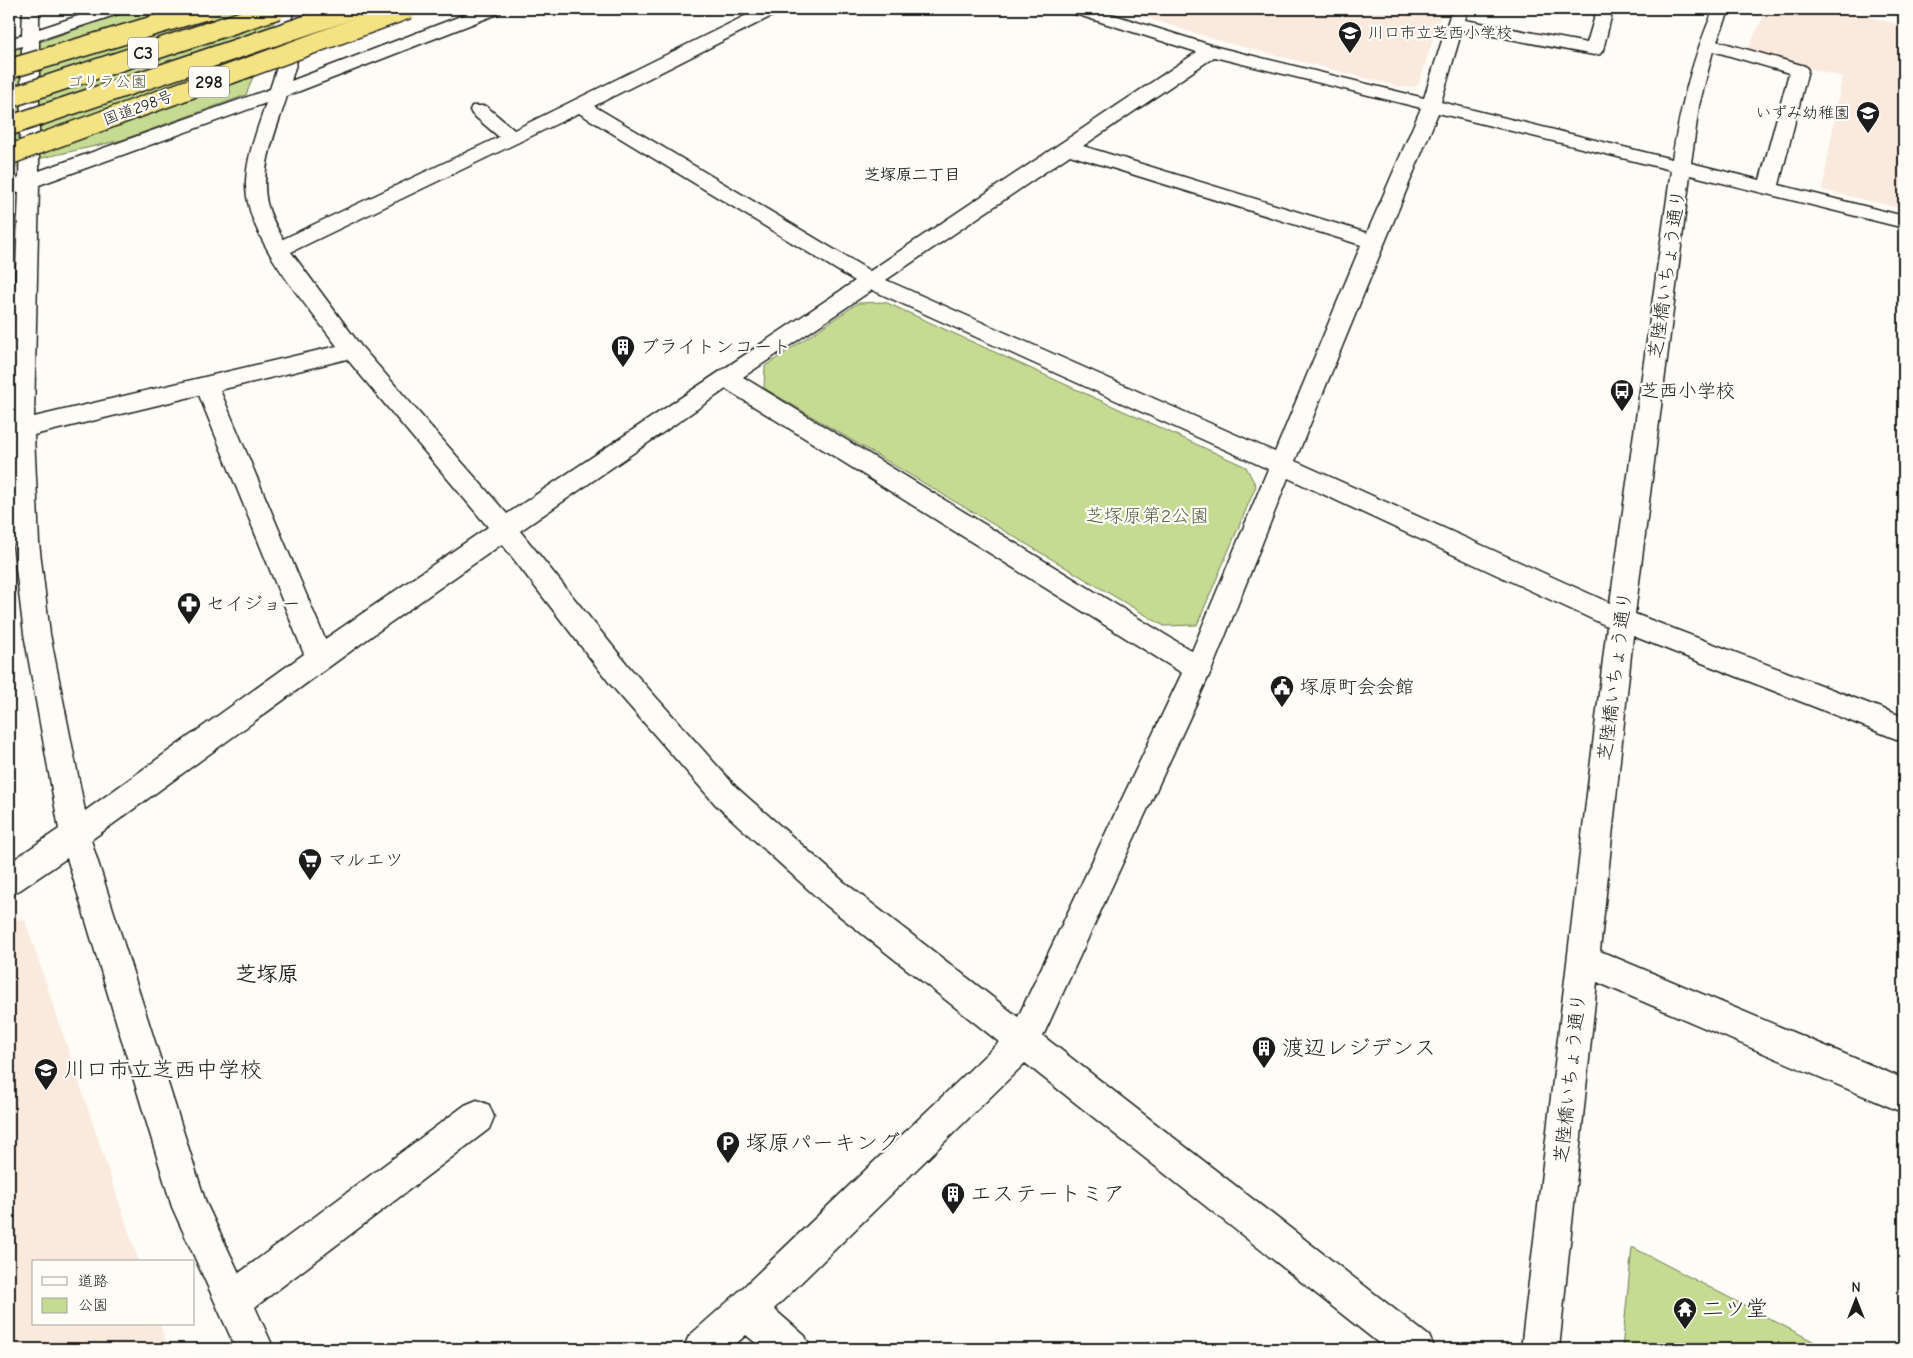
<svg xmlns="http://www.w3.org/2000/svg" width="1913" height="1358" viewBox="0 0 1913 1358" font-family="'Comic Neue','Klee One',sans-serif">
	<rect width="100%" height="100%" fill="#fdfcf7"/>
	<filter id="ink" filterUnits="userSpaceOnUse"><feTurbulence type="fractalNoise" baseFrequency=".02" numOctaves="2"/><feDisplacementMap in="SourceGraphic" scale="10" xChannelSelector="R" yChannelSelector="G"/><feConvolveMatrix kernelMatrix="1 2 1 2 8 2 1 2 1" color-interpolation-filters="sRGB"/></filter>
	<g filter="url(#ink)">
		<!-- built -->
		<g fill="#faeade">
			<path d="M1118 9H1443L1418 86 1405 88 1227 43Z"/>
			<path d="M1767 9H1842L1904 26V209L1822 190 1842 77 1747 51Z"/>
			<path d="M9 918 25 920 139 1262H34V1324H160L168 1349H9Z"/>
		</g>
		<!-- green -->
		<g fill="#c4db91" stroke="#707c56">
			<path d="M134 9H279L246 95 122 140 42 158 9 170V50L46 40Z"/>
			<path d="M885 302 1246 467 1256 486 1197 625 1164 626 764 388 765 366 858 303Z"/>
			<path d="M1632 1247 1828 1349H1622Z"/>
		</g>
		<g fill="none" stroke-linecap="round" stroke-linejoin="round">
			<!-- minor casing -->
			<g stroke="#1c1c1c" stroke-width="3">
				<path id="minor" d="M23 9H39V29L99 9H123L121 13 39 40V171L270 89 296 9H312L291 81 479 9H502L500 13 287 96C277 129 259 168 267 203 270 216 277 228 283 239L499 137 472 114 470 110 472 106H486L514 130 759 9H780L778 13 594 106 870 271 1197 52 1072 13 1070 9H1095L1217 47 1424 98 1452 9H1468L1465 20 1587 43 1597 9H1613L1603 50 1600 54 1594 55 1462 30 1441 102 1672 159C1681 105 1692 59 1714 9H1730L1717 41 1805 66 1808 70 1779 185 1904 216V228L1690 175 1635 614 1904 717V742L1633 636 1600 951 1904 1079V1113L1597 982 1559 1349H1521L1607 626 1288 478 1212 669 1043 1036 1429 1336 1435 1349H1386L1025 1063 774 1309 805 1336 811 1349H763L746 1335 730 1349H683L689 1336 733 1297 999 1042 822 902 716 805 611 685 502 544 384 627 91 840 206 1203 239 1273 465 1105 477 1100 489 1105 494 1117 489 1129 255 1307 274 1349H236L172 1207 67 858 20 890 9 895V863L59 829 24 634 13 543 11 440 9 441 19 192 9 195V182L19 178 22 46 9 50V39L22 35ZM1713 51 1789 73 1760 180 1691 163 1699 106ZM1214 57 1421 108 1367 233 1083 146ZM266 103C258 128 247 155 246 181 244 237 305 302 337 346L34 417 39 185ZM579 113 855 281 507 514 360 345 291 252ZM1438 113 1671 170 1610 603 1295 461ZM1070 155 1361 245 1275 452 886 280ZM872 290 1268 469 1192 651 743 377ZM347 359 488 527 325 639 220 390ZM726 389 1182 673 1018 1017 844 882 736 787 631 669 520 531ZM199 395 304 654 85 811 50 634 39 543 34 435Z"/>
			</g>
			<!-- minor -->
			<use href="#minor" fill="#fdfcf7" fill-rule="evenodd"/>
			<!-- highway-bridge casing -->
			<g stroke="#1c1c1c" stroke-width="22" stroke-linecap="butt">
				<g id="highway-bridge">
					<path d="M9 69 209 9"/>
					<path d="M9 98 278 9"/>
					<path d="M9 126 354 9"/>
					<path d="M9 155 408 9"/>
				</g>
			</g>
			<!-- highway-bridge -->
			<use href="#highway-bridge" stroke="#f4e382" stroke-width="19"/>
		</g>
	</g>
	<!-- icons -->
	<defs>
		<g id="school-pin" transform="scale(1.25)"><path d="M0 17L-7.5 6A9.5 9.5 0 1 1 7.5 6Z" fill="#1c1c1c" stroke="#fdfcf7"/><path d="M0-5L7-2L0 1L-7-2ZM-4 1L0 2.5L4 1V4Q0 6-4 4Z" fill="#fff"/></g>
		<g id="building-pin" transform="scale(1.25)"><path d="M0 17L-7.5 6A9.5 9.5 0 1 1 7.5 6Z" fill="#1c1c1c" stroke="#fdfcf7"/><path d="M-4-6H4V6H1V3H-1V6H-4ZM-2.5-4.3h1.7v1.8h-1.7ZM.8-4.3h1.7v1.8H.8ZM-2.5-1h1.7V.8h-1.7ZM.8-1h1.7V.8H.8Z" fill="#fff"/></g>
		<g id="bus-pin" transform="scale(1.25)"><path d="M0 17L-7.5 6A9.5 9.5 0 1 1 7.5 6Z" fill="#1c1c1c" stroke="#fdfcf7"/><path d="M-5-6H5V4H4V6H2V4H-2V6H-4V4H-5ZM-3.5-4V0h7V-4ZM-3.5 1.2v1.5H-2V1.2ZM2 1.2v1.5H3.5V1.2Z" fill="#fff"/></g>
		<g id="pharmacy-pin" transform="scale(1.25)"><path d="M0 17L-7.5 6A9.5 9.5 0 1 1 7.5 6Z" fill="#1c1c1c" stroke="#fdfcf7"/><path d="M-2-6h4v4h4v4h-4v4h-4v-4h-4v-4h4Z" fill="#fff"/></g>
		<g id="civic-pin" transform="scale(1.25)"><path d="M0 17L-7.5 6A9.5 9.5 0 1 1 7.5 6Z" fill="#1c1c1c" stroke="#fdfcf7"/><path d="M-.6-6.5H3V-4.5H.6V-3L4-1V1h2V6H-6V1h2V-1L-.6-3ZM-1.2 2.5V6h2.4V2.5Z" fill="#fff"/></g>
		<g id="supermarket-pin" transform="scale(1.25)"><path d="M0 17L-7.5 6A9.5 9.5 0 1 1 7.5 6Z" fill="#1c1c1c" stroke="#fdfcf7"/><path d="M-6-5.5h2.5l.6 2H6L4.5 2H-2.5L-4.4-4H-6ZM-1.5 3.2a1.3 1.3 0 1 0 .1 0ZM3 3.2a1.3 1.3 0 1 0 .1 0Z" fill="#fff"/></g>
		<g id="parking-pin" transform="scale(1.25)"><path d="M0 17L-7.5 6A9.5 9.5 0 1 1 7.5 6Z" fill="#1c1c1c" stroke="#fdfcf7"/><path d="M-3.5-5.5H1a3.5 3.5 0 0 1 0 7H-1V5.5H-3.5ZM-1-3.4V-.6H.8a1.4 1.4 0 0 0 0-2.8Z" fill="#fff"/></g>
		<g id="temple-pin" transform="scale(1.25)"><path d="M0 17L-7.5 6A9.5 9.5 0 1 1 7.5 6Z" fill="#1c1c1c" stroke="#fdfcf7"/><path d="M0-6L5-2H3V0L6.5 2.5H4V6H1.5V3h-3V6H-4V2.5H-6.5L-3 0V-2H-5Z" fill="#fff"/></g>
	</defs>
	<g fill-rule="evenodd">
		<use href="#school-pin" x="1350" y="33"/>
		<use href="#school-pin" x="1868" y="113"/>
		<use href="#building-pin" x="623" y="347"/>
		<use href="#bus-pin" x="1622" y="391"/>
		<use href="#pharmacy-pin" x="189" y="604"/>
		<use href="#civic-pin" x="1282" y="687"/>
		<use href="#supermarket-pin" x="310" y="860"/>
		<use href="#building-pin" x="1264" y="1048"/>
		<use href="#school-pin" x="46" y="1070"/>
		<use href="#parking-pin" x="728" y="1143"/>
		<use href="#building-pin" x="953" y="1194"/>
		<use href="#temple-pin" x="1685" y="1309"/>
	</g>
	<g text-anchor="middle" dominant-baseline="central" stroke-width="4.5" stroke-linejoin="round" paint-order="stroke">
		<!-- far-poi labels -->
		<g font-size="16" fill="#1c1c1c" stroke="#fdfcf7" text-anchor="start">
			<text x="1368" y="33">川口市立芝西小学校</text>
			<text x="1850" y="113" text-anchor="end">いずみ幼稚園</text>
		</g>
		<!-- far-park labels -->
		<g font-size="16" fill="#575f45" stroke="#fdfcf7">
			<text x="107" y="82">ゴリラ公園</text>
		</g>
		<!-- far-street labels -->
		<g font-size="16" fill="#1c1c1c" stroke="#fdfcf7">
			<text transform="translate(138 108) rotate(-20)">国道298号</text>
		</g>
		<!-- far-neighbourhood labels -->
		<g font-size="16" font-weight="bold" fill="#1c1c1c" stroke="#fdfcf7">
			<text x="912" y="175">芝塚原二丁目</text>
		</g>
		<!-- shield labels -->
		<g fill="#fdfcf7" stroke="#605f5e" stroke-width="1">
			<rect x="128" y="37.5" width="30" height="31" rx="4"/>
			<rect x="189" y="66.5" width="40" height="31" rx="4"/>
		</g>
		<g font-size="18" font-weight="bold" fill="#1c1c1c">
			<text x="143" y="53">C3</text>
			<text x="209" y="82">298</text>
		</g>
		<!-- street labels -->
		<g font-size="19" fill="#1c1c1c" stroke="#fdfcf7">
			<text transform="translate(1667 274) rotate(-82)">芝陸橋いちょう通り</text>
			<text transform="translate(1615 676) rotate(-83)">芝陸橋いちょう通り</text>
			<text transform="translate(1570 1078) rotate(-84)">芝陸橋いちょう通り</text>
		</g>
		<!-- poi labels -->
		<g font-size="19" fill="#1c1c1c" stroke="#fdfcf7" text-anchor="start">
			<text x="640" y="347">ブライトンコート</text>
			<text x="1640" y="391">芝西小学校</text>
			<text x="206" y="604">セイジョー</text>
			<text x="1300" y="687">塚原町会会館</text>
			<text x="328" y="860">マルエツ</text>
		</g>
		<!-- park labels -->
		<g font-size="19" fill="#575f45" stroke="#fdfcf7">
			<text x="1147" y="516">芝塚原第2公園</text>
		</g>
		<!-- quarter labels -->
		<g font-size="21" font-weight="bold" fill="#1c1c1c" stroke="#fdfcf7">
			<text x="267" y="974">芝塚原</text>
		</g>
		<!-- near-poi labels -->
		<g font-size="22" fill="#1c1c1c" stroke="#fdfcf7" text-anchor="start">
			<text x="1282" y="1048">渡辺レジデンス</text>
			<text x="64" y="1070">川口市立芝西中学校</text>
			<text x="746" y="1143">塚原パーキング</text>
			<text x="970" y="1194">エステートミア</text>
			<text x="1702" y="1309">二ツ堂</text>
		</g>
	</g>
	<!-- margin -->
	<rect width="1913" height="1358" fill="none" stroke="#fdfcf7" stroke-width="30"/>
	<rect x="15" y="15" width="1883" height="1328" fill="none" stroke="#1c1c1c" stroke-width="2" filter="url(#ink)"/>
	<!-- legend -->
	<rect x="32" y="1260" width="162" height="65" fill="#fdfcf7" stroke="#a3a29f"/>
	<rect x="42" y="1277" width="25" height="8" fill="#fdfcf7" stroke="#a3a29f"/>
	<text x="78" y="1286" font-size="15" fill="#1c1c1c">道路</text>
	<rect x="42" y="1298" width="25" height="15" fill="#c4db91" stroke="#a3a29f"/>
	<text x="78" y="1310" font-size="15" fill="#1c1c1c">公園</text>
	<!-- north arrow -->
	<g transform="translate(1856 1300)" stroke="#fdfcf7" stroke-width="4" paint-order="stroke">
	<path d="M0-4L9 19L0 12L-9 19Z" fill="#1c1c1c"/>
	<text y="-8" font-size="14" font-weight="bold" text-anchor="middle" fill="#1c1c1c">N</text>
	</g>
</svg>
